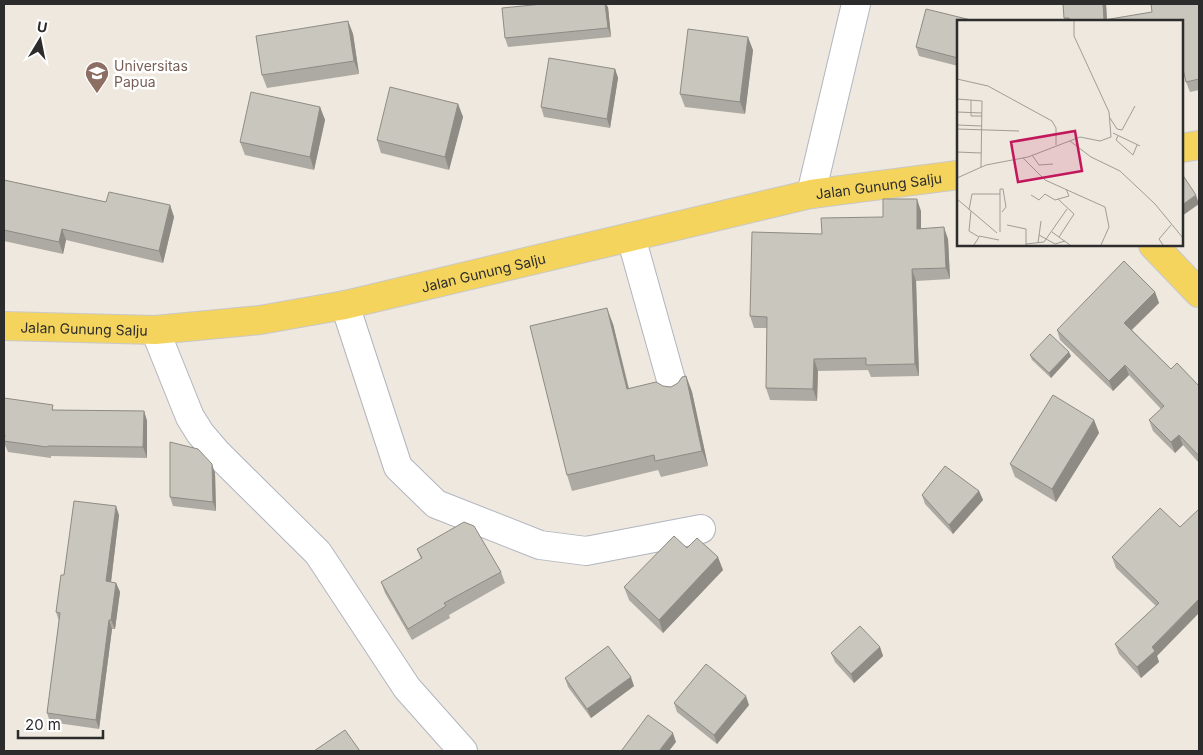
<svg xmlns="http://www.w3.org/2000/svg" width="1203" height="755" viewBox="0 0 1203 755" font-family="Inter,sans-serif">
	<rect width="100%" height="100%" fill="#eee8de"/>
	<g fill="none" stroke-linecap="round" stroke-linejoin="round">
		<!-- minor casing -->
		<g stroke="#b2b5c0" stroke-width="30">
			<g id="minor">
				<path d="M811 194 856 4"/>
				<path d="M631 237 673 387"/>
				<path d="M345 305 398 467 436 504 540 545 586 551 701 529"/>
				<path d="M155 330 190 417 200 433 217 453 318 553 407 688 463 751"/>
			</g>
		</g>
		<!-- major casing -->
		<g stroke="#c8c8c8" stroke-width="30">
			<g id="major">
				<path d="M1182 148 1199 145"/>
				<path d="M1153 245 1199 293"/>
				<path id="s1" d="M4 326 155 330 260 320 345 305 811 194 958 175"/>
			</g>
		</g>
		<!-- minor -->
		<use href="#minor" stroke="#fff" stroke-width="28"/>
		<!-- major -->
		<use href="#major" stroke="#f5d45d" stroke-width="28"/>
	</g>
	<!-- wall -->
	<g fill="#adaaa3">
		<path d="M1063 4H1106L1107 20 1152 12 1199 4V90L1190 92 1186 82 1182 21H1065L1064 18Z"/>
		<path d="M608 7 611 37 508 47 505 38Z"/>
		<path d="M348 21 353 34 359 74 267 88 262 75Z"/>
		<path d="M958 21V66L919 56 916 47Z"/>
		<path d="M753 50 745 114 685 107 680 94Z"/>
		<path d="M615 69 618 78 610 128 544 117 541 107Z"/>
		<path d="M458 104 463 117 449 170 381 153 377 140Z"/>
		<path d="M320 107 325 120 314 170 245 155 240 142Z"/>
		<path d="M4 180 106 202 170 205 174 217 163 263 66 240 63 254 4 241Z"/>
		<path d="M921 211V229L948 239 950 279 916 281 919 376 871 377 868 370 818 371 817 401 770 400 766 388 767 328H754L750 316 883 217Z"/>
		<path d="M1155 292 1159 303 1132 330 1171 369 1199 386V463L1183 445 1175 453 1153 431 1149 420 1161 409 1129 375 1113 391 1060 340 1057 330Z"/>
		<path d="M613 324 629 388 671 387 678 383 686 376 692 392 708 466 661 477 658 470 572 491 567 475Z"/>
		<path d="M1030 355 1071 356 1051 378 1032 360Z"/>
		<path d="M4 398 55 410 144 411 147 421V458L51 456V458L8 452 5 445H4Z"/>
		<path d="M1094 420 1099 433 1056 502 1015 477 1010 464Z"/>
		<path d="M215 473 216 511 173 506 170 497Z"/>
		<path d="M979 491 983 500 953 534 925 504 922 495Z"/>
		<path d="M119 515 111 582 116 583 120 592 115 629H112L99 729 50 722 47 713 59 621 56 612 64 575Z"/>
		<path d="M1180 527 1157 656 1159 662 1141 678 1119 654 1115 644 1156 606 1116 568 1112 557Z"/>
		<path d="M687 548 723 570 663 633 629 600 624 587Z"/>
		<path d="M417 549 501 572 505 583 449 615 450 618 412 640 385 593 381 582 421 559Z"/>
		<path d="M880 647 883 656 854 683 835 662 831 653Z"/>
		<path d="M565 678 634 686 591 718 568 687Z"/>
		<path d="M674 703 749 705 717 744 677 712Z"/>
	</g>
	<!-- shaded-wall -->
	<g fill="#8d8b84">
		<path d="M605 4H606L608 7 611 37 608 28Z"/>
		<path d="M1103 4H1106L1107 21H1104Z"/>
		<path d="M348 21 353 34 359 74 354 61Z"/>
		<path d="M748 37 753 50 745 114 740 102Z"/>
		<path d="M615 69 618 78 610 128 607 119Z"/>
		<path d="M458 104 463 117 449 170 445 157Z"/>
		<path d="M320 107 325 120 314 170 310 157Z"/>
		<path d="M1196 195 1199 204 1182 216V205Z"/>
		<path d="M917 199 921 211V241L917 229Z"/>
		<path d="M170 205 174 217 163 263 159 251Z"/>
		<path d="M944 227 948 239 950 279 946 268Z"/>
		<path d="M62 229 66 240 63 254 59 242Z"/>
		<path d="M912 269 916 281 919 376 915 364Z"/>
		<path d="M1155 292 1159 303 1128 333 1124 323Z"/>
		<path d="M607 308 613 324 632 404 627 389Z"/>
		<path d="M1069 352 1071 356 1051 378 1049 373Z"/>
		<path d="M814 359 818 371 817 401 813 389Z"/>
		<path d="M1125 365 1129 375 1113 391 1109 381Z"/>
		<path d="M686 376 692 392 708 466 702 451Z"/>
		<path d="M144 411 147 421V458L143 447Z"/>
		<path d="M1094 420 1099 433 1056 502 1052 489Z"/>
		<path d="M1179 435 1183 445 1175 453 1171 442Z"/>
		<path d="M212 464 215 473 216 511 213 502Z"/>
		<path d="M979 491 983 500 953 534 949 525Z"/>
		<path d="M116 506 119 515 110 590 106 581Z"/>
		<path d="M718 557 723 570 663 633 659 620Z"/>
		<path d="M116 583 120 592 115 629 111 620Z"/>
		<path d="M1199 599V613L1157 656 1159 662 1141 678 1137 667 1152 647Z"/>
		<path d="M109 620 112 629 99 729 96 720Z"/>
		<path d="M880 647 883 656 854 683 851 674Z"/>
		<path d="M631 677 634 686 591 718 587 709Z"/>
		<path d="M746 696 749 705 717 744 714 735Z"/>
		<path d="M673 733 676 742 669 751H659Z"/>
	</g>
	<!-- building -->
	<g fill="#c9c6bd" stroke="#8d8b84">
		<path d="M543 4H605L608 28 505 38 502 8Z"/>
		<path d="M1063 4H1103L1104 20 1152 12 1151 4H1199V79L1186 82 1182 65V21H1070L1069 18H1064Z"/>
		<path d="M926 9 975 21H958V58L916 47Z"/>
		<path d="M348 21 354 61 262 75 256 36Z"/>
		<path d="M688 29 748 37 740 102 680 94Z"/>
		<path d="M549 58 615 69 607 119 541 107Z"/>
		<path d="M390 87 458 104 445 157 377 140Z"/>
		<path d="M251 92 320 107 310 157 240 142Z"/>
		<path d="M1182 174 1196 195 1182 205Z"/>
		<path d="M4 180 106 202 109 192 170 205 159 251 62 229 59 242 4 230Z"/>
		<path d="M883 199H917V229L944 227 946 268 912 269 915 364 866 365V358L814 359 813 389 766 388 767 317 750 316 752 232 822 234 821 218 883 217Z"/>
		<path d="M1124 261 1155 292 1124 323 1171 369 1177 363 1199 386V456L1179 435 1171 442 1149 420 1164 406 1125 365 1109 381 1057 330Z"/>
		<path d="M607 308 627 389 656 382 663 386 671 387 678 383 682 377 686 376 702 451 655 461 654 455 567 475 530 326Z"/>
		<path d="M1050 334 1069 352 1049 373 1030 355Z"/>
		<path d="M1053 395 1094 420 1052 489 1010 464Z"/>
		<path d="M4 398 53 405 52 410 144 411 143 447 48 446 47 447 4 441 5 435H4Z"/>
		<path d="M170 442 198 449 212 464 213 502 170 497Z"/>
		<path d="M945 466 979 491 949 525 922 495Z"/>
		<path d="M74 501 116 506 106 581 116 583 111 620H109L96 720 47 713 60 613 56 612 61 575H64Z"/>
		<path d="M1160 508 1180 527 1199 509V599L1152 647 1155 651 1137 667 1115 644 1159 603 1112 557Z"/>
		<path d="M464 522 474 526 501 572 444 603 446 606 408 629 381 582 422 558 417 549Z"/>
		<path d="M674 536 687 548 697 538 718 557 659 620 624 587Z"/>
		<path d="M860 626 880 647 851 674 831 653Z"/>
		<path d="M608 646 631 677 587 709 565 678Z"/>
		<path d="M706 664 746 696 714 735 674 703Z"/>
		<path d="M648 715 673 733 659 751H624L622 750Z"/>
		<path d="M345 730 360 751H314Z"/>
	</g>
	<!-- icons -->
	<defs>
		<g id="university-pin" transform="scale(1.25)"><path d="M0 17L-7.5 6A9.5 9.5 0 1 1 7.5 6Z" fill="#8d6e63" stroke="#fff"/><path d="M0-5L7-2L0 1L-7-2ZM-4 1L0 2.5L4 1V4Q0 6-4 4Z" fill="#fff"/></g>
	</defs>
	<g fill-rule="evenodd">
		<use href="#university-pin" x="97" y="73"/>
	</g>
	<g text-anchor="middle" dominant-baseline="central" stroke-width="5" stroke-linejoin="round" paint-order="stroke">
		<!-- education labels -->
		<g font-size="14" fill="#785e54" stroke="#fff" text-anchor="start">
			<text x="114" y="65">Universitas<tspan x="114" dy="16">Papua</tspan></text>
		</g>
		<!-- street labels -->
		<g font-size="14" fill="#2c2c2c" stroke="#fff">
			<text stroke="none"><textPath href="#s1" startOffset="890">Jalan Gunung Salju</textPath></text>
			<text stroke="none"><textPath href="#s1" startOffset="485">Jalan Gunung Salju</textPath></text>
			<text stroke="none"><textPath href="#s1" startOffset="80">Jalan Gunung Salju</textPath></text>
		</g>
	</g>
	<!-- overview -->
	<g transform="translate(957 20)">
		<rect width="226" height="226" fill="#eee8de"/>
		<path fill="none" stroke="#a09d97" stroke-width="1" d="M0 59 31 66 95 101 99 108V125M0 79 25 81 24 147M14 80V96H25M0 92 25 93M153 98 160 109 165 110 178 86M0 105 25 106M0 109 62 111M156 113 183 126M161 116 159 120 176 135 180 125M113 121 134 137 163 151 198 184 226 218M0 132 24 133M75 135 82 145 96 144M66 138 88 160 148 187 152 207 144 225M0 158 29 145 71 137 123 117 143 121 154 117 152 92 117 16V1M43 174V169H46L49 187 45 192M74 175 82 180 88 174 98 180 112 176 109 169M0 179 40 213M101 179 117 194 102 217M12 190 15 174H43V212M14 191 12 211 22 217 17 225M50 205 69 209V225M95 212 113 225M82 215 98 224 108 221M22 216 42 220M81 223 84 201M69 224 87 222 110 189M206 225 202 219 214 205"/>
		<path fill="#c2185b" fill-opacity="0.15" stroke="#c2185b" stroke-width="2.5" d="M118 111 125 151 61 162 54 122Z"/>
		<rect width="226" height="226" fill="none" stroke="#2c2c2c" stroke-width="2.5"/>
	</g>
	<!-- border -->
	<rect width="1203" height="755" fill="none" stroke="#2c2c2c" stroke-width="10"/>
	<!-- north arrow -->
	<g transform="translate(40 40) rotate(10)" stroke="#ffffff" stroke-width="4" paint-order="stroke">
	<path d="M0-4L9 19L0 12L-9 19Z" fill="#2c2c2c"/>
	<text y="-8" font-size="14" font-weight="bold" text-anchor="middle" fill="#2c2c2c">U</text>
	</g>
	<!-- scale -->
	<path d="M18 730v8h85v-8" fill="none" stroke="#2c2c2c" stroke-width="2.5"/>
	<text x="25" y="730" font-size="15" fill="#2c2c2c" stroke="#ffffff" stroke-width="4" paint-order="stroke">20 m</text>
</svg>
